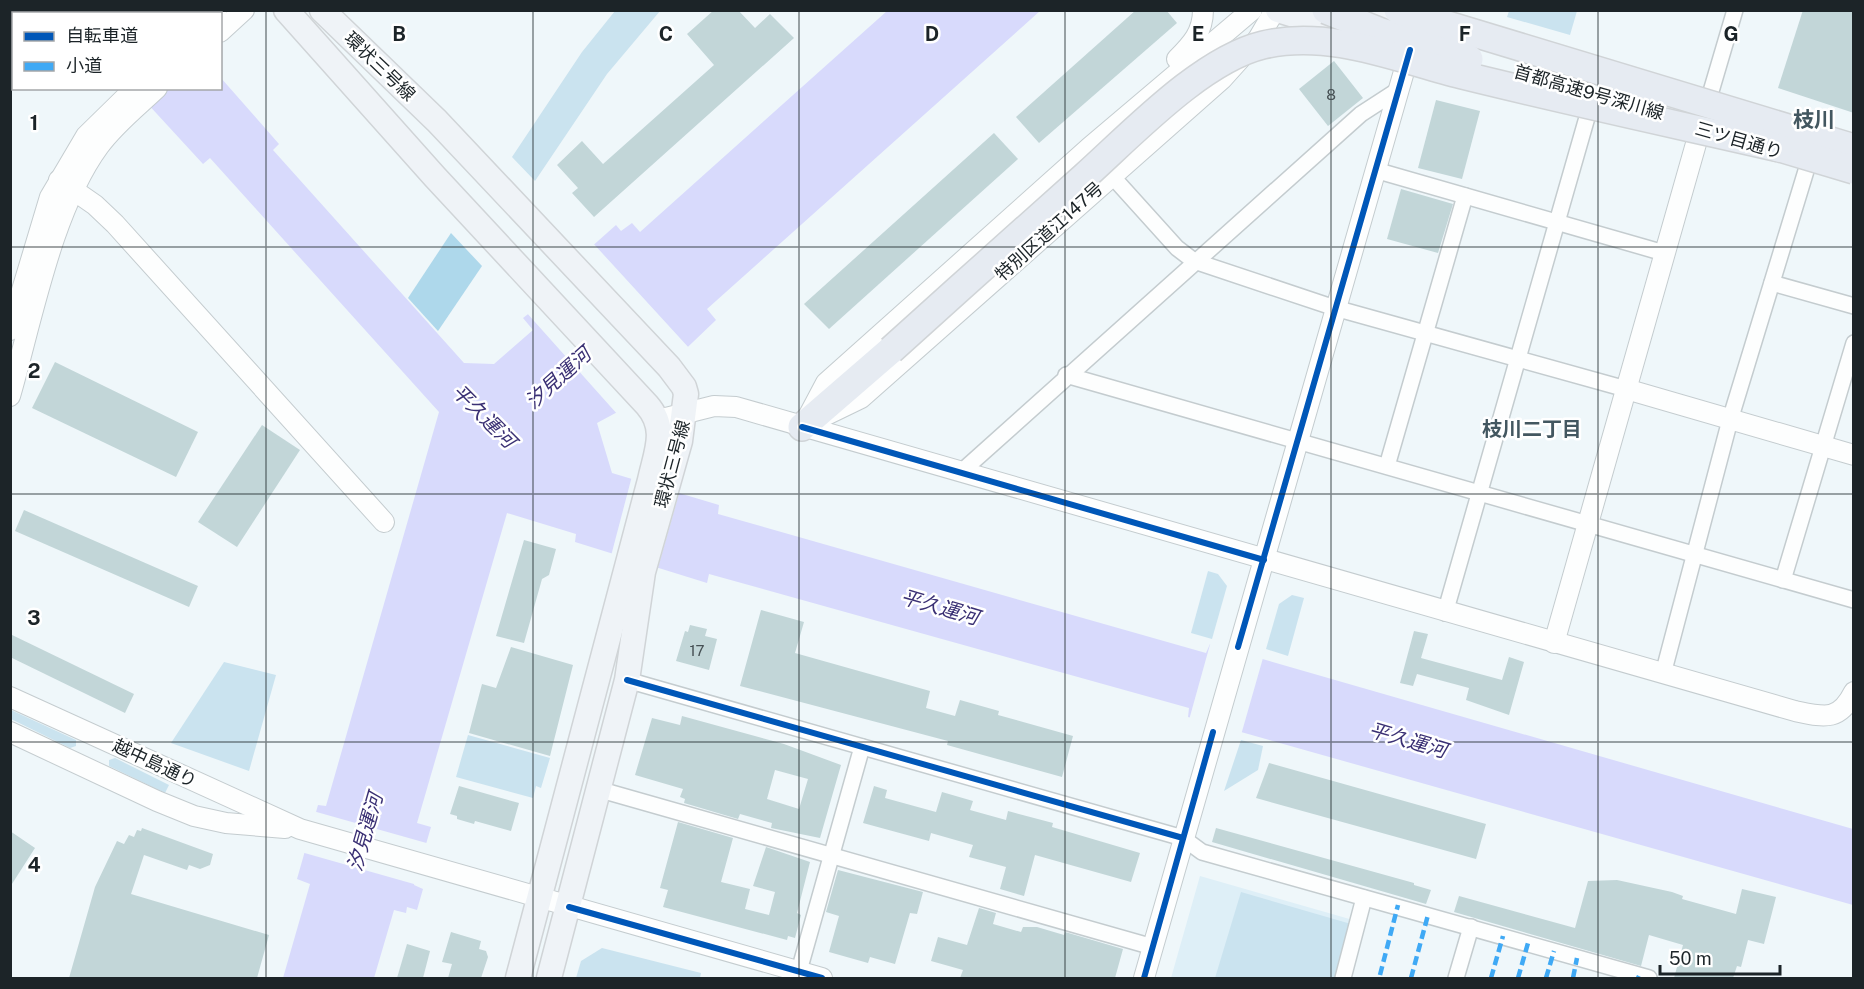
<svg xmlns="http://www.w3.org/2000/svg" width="1864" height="989" viewBox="0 0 1864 989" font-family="'Public Sans','Noto Sans JP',sans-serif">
	<rect width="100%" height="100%" fill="#eff7fa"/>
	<!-- built -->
	<path fill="#deeff7" d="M1200 876 1353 920 1337 978H1171Z"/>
	<!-- green -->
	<g fill="#cae3ef">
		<path d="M615 11H660L607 74 535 181 512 157 582 52Z"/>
		<path d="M1509 11V10L1577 11 1570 35 1507 17Z"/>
		<path d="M1208 571 1218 574 1227 586 1212 639 1191 633Z"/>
		<path d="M1292 595 1304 598 1288 656 1266 649 1279 604Z"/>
		<path d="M224 662 276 675 249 771 171 743Z"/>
		<path d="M11 710 76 740V746L70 748 11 719Z"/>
		<path d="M468 735 550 758 541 788 536 786 533 798 456 777Z"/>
		<path d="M1241 740 1263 746 1258 770 1224 791Z"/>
		<path d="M115 758 169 785 165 793 109 766V760Z"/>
		<path d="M1241 892 1351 924 1335 978H1215Z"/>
		<path d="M602 948 701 973 700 978H576L581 961Z"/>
	</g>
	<!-- forest -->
	<path fill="#aed8eb" d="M451 233 482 266 438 331 408 298Z"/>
	<!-- water -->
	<path fill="#d8dafc" d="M887 11H1040L707 309 716 320 623 409 597 423 612 473 719 505 718 514 1206 653 1210 644 1853 829V905L1188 717 1189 708 709 574 707 583 575 542 576 534 507 513 417 823 431 827 414 885 423 889 417 910 407 907 406 913 394 910 374 978H283L310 884 297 879 318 805 326 806 439 412 210 158 203 164 134 89 220 88 221 78 279 144 273 150 464 363 494 364 533 330 523 318 532 311 526 305 616 225 621 231 632 223 640 232Z"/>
	<!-- pier -->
	<g fill="#eff7fa">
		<path d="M592 242 690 349 618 415 526 312 528 310 523 305Z"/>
		<path d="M632 476 680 490 657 571 611 556Z"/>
		<path d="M1211 641 1263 658 1241 735 1189 720Z"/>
		<path d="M313 811 430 844 418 884 421 886 301 852Z"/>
	</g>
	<!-- building -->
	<g fill="#c2d6d8" fill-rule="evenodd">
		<path d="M714 10H738L755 28 770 14 794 38 594 217 572 193 578 188 557 165 582 141 603 164 714 65 687 34Z"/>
		<path d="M1136 10H1166L1177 23 1039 143 1016 117Z"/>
		<path d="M1803 10H1854V113L1778 88Z"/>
		<path d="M1334 61 1363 98 1328 126 1299 89Z"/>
		<path d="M1436 100 1480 111 1462 179 1418 168Z"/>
		<path d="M994 133 1018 159 829 329 804 304Z"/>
		<path d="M1401 189 1453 204 1438 253 1387 239Z"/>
		<path d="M55 362 198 432 176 477 32 408Z"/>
		<path d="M262 425 300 450 237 547 198 522Z"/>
		<path d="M24 510 198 586 189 607 15 531Z"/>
		<path d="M524 540 556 549 549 575 542 579 524 643 496 636Z"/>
		<path d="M761 610 804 622 795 653 930 691 926 708 955 716 960 700 999 711 998 715 1073 736 1062 777 947 745 948 741 740 686Z"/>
		<path d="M690 625 707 629 705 636 717 639 709 670 676 661 685 631 688 632Z"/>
		<path d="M1414 631 1428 634 1421 658 1502 680 1509 657 1524 662 1509 715 1466 700 1469 688 1417 674 1413 686 1400 683Z"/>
		<path d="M10 634 134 694 125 713 10 657Z"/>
		<path d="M511 647 573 665 550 756 469 733 482 684 496 688Z"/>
		<path d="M682 716 784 744 841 765 820 838 771 828 772 823 740 814 738 819 684 803 685 799 680 797 683 789 635 775 652 718 680 725ZM775 770 808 779 799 809 767 799Z"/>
		<path d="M1269 763 1486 824 1476 859 1256 798Z"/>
		<path d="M459 786 519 803 511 831 475 821 474 824 457 819V816L450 814Z"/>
		<path d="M874 786 887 790 885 798 936 812 942 792 973 801 970 810 1006 820 1008 811 1053 823 1052 827 1140 853 1131 882 1035 855 1024 896 1000 889 1006 867 969 857 973 845 931 833 929 841 863 823Z"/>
		<path d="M678 822 733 838 721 882 750 889 745 909 769 915 775 892 753 886 766 847 810 862 797 913 801 915 795 938 788 936 787 940 663 907 668 890 660 888Z"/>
		<path d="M142 828 213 854 210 865 200 869 189 865 187 870 144 855 131 894 269 935 257 978H69L95 887 117 841 124 844 129 835 134 837 137 830 141 831Z"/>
		<path d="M1216 828 1414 883V885L1431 890 1426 904 1212 842Z"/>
		<path d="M10 831 35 848 10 887Z"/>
		<path d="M838 870 923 892 917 914 910 913 895 964 870 957 868 963 829 952 839 916 826 912Z"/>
		<path d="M1617 880 1672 892 1683 896 1682 899 1736 914 1742 889 1776 897 1764 944 1748 940 1741 967 1737 966 1733 978H1674L1683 945 1649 935 1641 966 1454 912 1459 896 1575 928 1588 881Z"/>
		<path d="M979 908 996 913 993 924 1021 932 1023 927H1037L1064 935 1065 932 1123 949 1115 978H960L963 970 931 961 938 937 967 945Z"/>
		<path d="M451 932 481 941 479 949 486 951 488 957 481 978H448L452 964 442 962Z"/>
		<path d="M407 944 430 951 423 978H397Z"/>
	</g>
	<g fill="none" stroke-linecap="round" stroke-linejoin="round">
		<!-- minor casing -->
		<g stroke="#c4cccf" stroke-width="18">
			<g id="minor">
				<path d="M1707 105 1735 10"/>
				<path d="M1375 170 1664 253"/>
				<path d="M1112 176 1177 248 1194 261 1335 308 1626 389"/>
				<path d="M1772 283 1854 306"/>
				<path d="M1066 375 1854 600"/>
				<path d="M1387 466 1465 196"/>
				<path d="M960 473 1361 114 1398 90"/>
				<path d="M1783 580 1854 343"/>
				<path d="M1445 613 1592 100"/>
				<path d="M1663 674 1730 420 1809 161"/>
				<path d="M627 680 1183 838 1202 852 1649 978"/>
				<path d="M601 790 1153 947"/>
				<path d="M797 978 862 747"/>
				<path d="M1343 978 1364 898"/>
				<path d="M1456 978 1471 927"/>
			</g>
		</g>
		<!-- tertiary casing -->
		<g stroke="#c4cccf" stroke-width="22">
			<g id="tertiary">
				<path d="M214 14 217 10"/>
				<path d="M220 32 244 10"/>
				<path d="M1177 59C1192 44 1203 32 1203 10"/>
				<path d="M59 180 95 205 115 224 384 522"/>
				<path d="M10 330 50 197 86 136 135 88"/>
				<path d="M1626 389 1854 455"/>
				<path d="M10 396C32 320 52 210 99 146 115 124 137 107 157 88"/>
				<path d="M826 415 861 398 1222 79 1258 39 1275 10"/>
				<path d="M808 417 826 383 1089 148 1252 10"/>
				<path d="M658 420 714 406 736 407 1795 711C1824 717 1839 722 1854 692"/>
				<path d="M1554 643 1703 119"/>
				<path d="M10 697 300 829 822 978"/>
				<path d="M10 732 157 801 194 816 226 823 285 828"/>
				<path d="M1144 978 1411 47"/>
			</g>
		</g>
		<!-- primary casing -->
		<g stroke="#d0d4d7" stroke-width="27">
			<g id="primary">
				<path d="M286 10 435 177 647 405C668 429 656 452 650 480L518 978"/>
				<path d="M322 10 437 121 669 367 684 387 686 394 680 441 643 572 627 680 549 978"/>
				<path d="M1278 10 1366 37"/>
				<path d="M1381 10 1416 21"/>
			</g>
		</g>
		<!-- motorway casing -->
		<g stroke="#d0d4d7" stroke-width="30">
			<path id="motorway" d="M802 427 891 350"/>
		</g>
		<!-- minor -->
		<use href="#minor" stroke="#fdfefe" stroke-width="15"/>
		<!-- tertiary -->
		<use href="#tertiary" stroke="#fdfefe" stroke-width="20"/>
		<!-- primary -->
		<use href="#primary" stroke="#eff3f7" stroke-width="24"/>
		<!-- motorway -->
		<use href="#motorway" stroke="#e6ebf2" stroke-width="27"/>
		<!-- motorway-bridge casing -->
		<g stroke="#d0d4d7" stroke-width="30" stroke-linecap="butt">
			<g id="motorway-bridge">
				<path d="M1326 10 1381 32 1469 59"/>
				<path d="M1398 10 1854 148"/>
				<path d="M1763 143 1854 170"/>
				<path d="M891 350C955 292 1020 234 1084 177 1132 134 1201 60 1263 45 1330 29 1398 59 1462 75 1567 101 1674 124 1779 148"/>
			</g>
		</g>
		<!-- motorway-bridge -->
		<use href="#motorway-bridge" stroke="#e6ebf2" stroke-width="27"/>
		<!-- quiet -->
		<g stroke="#3fa9f5" stroke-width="4.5" stroke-dasharray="9 4.5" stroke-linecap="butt">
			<path d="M1380 975 1398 905"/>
			<path d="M1411 978 1428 915"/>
			<path d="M1491 978 1503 936"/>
			<path d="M1518 978 1528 943"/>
			<path d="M1546 978 1554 951"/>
			<path d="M1573 978 1577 958"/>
			<path d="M1638 978 1639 976"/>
		</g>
		<!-- cycleway casing -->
		<g stroke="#fff" stroke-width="10">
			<g id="cycleway">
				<path d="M802 427 1264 560"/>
				<path d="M1238 647 1410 50"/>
				<path d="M627 680 1183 838"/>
				<path d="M569 907 822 978"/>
				<path d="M1144 978 1213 732"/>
			</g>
		</g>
		<!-- cycleway -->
		<use href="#cycleway" stroke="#0057b8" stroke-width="6"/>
	</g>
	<!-- grid -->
	<path fill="none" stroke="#1c2428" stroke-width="1.5" stroke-opacity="0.55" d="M266 10V978M533 10V978M799 10V978M1065 10V978M1331 10V978M1598 10V978M10 247H1854M10 494H1854M10 742H1854"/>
	<g text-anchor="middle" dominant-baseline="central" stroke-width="5" stroke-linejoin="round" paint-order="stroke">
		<!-- number labels -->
		<g font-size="15" fill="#465054">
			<text x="1331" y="94">8</text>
			<text x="697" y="650">17</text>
		</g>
		<!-- street labels -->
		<g font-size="18" fill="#1c2428" stroke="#fff">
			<text transform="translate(380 66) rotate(44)">環状三号線</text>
			<text transform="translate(1589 92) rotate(16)">首都高速9号深川線</text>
			<text transform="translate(1739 140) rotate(16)">三ツ目通り</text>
			<text transform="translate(1049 231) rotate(-42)">特別区道江147号</text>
			<text transform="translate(672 464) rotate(-75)">環状三号線</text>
			<text transform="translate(155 763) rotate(25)">越中島通り</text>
		</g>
		<!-- water labels -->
		<g font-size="20" font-style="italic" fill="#3a3074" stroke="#fff">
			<text transform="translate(558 378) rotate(-42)">汐見運河</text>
			<text transform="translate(484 416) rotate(45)">平久運河</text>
			<text transform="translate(940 607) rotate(16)">平久運河</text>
			<text transform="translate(1408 740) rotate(16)">平久運河</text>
			<text transform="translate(365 832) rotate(-74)">汐見運河</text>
		</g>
		<!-- neighbourhood labels -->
		<g font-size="20" font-weight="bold" fill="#435760" stroke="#fff">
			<text x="1532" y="429">枝川二丁目</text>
		</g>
		<!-- quarter labels -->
		<g font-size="21" font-weight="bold" fill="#435760" stroke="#fff">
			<text x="1814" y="119">枝川</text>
		</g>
	</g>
	<g font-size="20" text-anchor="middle" font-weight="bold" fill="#1c2428" stroke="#fff" stroke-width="5" stroke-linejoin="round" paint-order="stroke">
		<text x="399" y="41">B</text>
		<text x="666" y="41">C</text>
		<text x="932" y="41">D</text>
		<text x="1198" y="41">E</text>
		<text x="1465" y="41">F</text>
		<text x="1731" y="41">G</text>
		<text x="34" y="130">1</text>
		<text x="34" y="378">2</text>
		<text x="34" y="625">3</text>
		<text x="34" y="872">4</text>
	</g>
	<!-- border -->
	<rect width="1864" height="989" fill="none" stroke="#1c2428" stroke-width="24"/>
	<!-- legend -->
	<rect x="12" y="12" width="210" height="78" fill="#ffffff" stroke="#a4a7a9" stroke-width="1.5"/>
	<rect x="24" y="32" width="30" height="9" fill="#0057b8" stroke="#a4a7a9" stroke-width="1.5"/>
	<text x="66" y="42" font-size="18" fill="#1c2428">自転車道</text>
	<rect x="24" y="62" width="30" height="9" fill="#3fa9f5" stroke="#a4a7a9" stroke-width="1.5"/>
	<text x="66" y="72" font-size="18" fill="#1c2428">小道</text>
	<!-- scale -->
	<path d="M1660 965v9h120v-9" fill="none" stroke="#1c2428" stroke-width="3"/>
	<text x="1669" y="965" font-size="18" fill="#1c2428" stroke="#ffffff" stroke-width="4.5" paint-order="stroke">50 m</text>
</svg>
